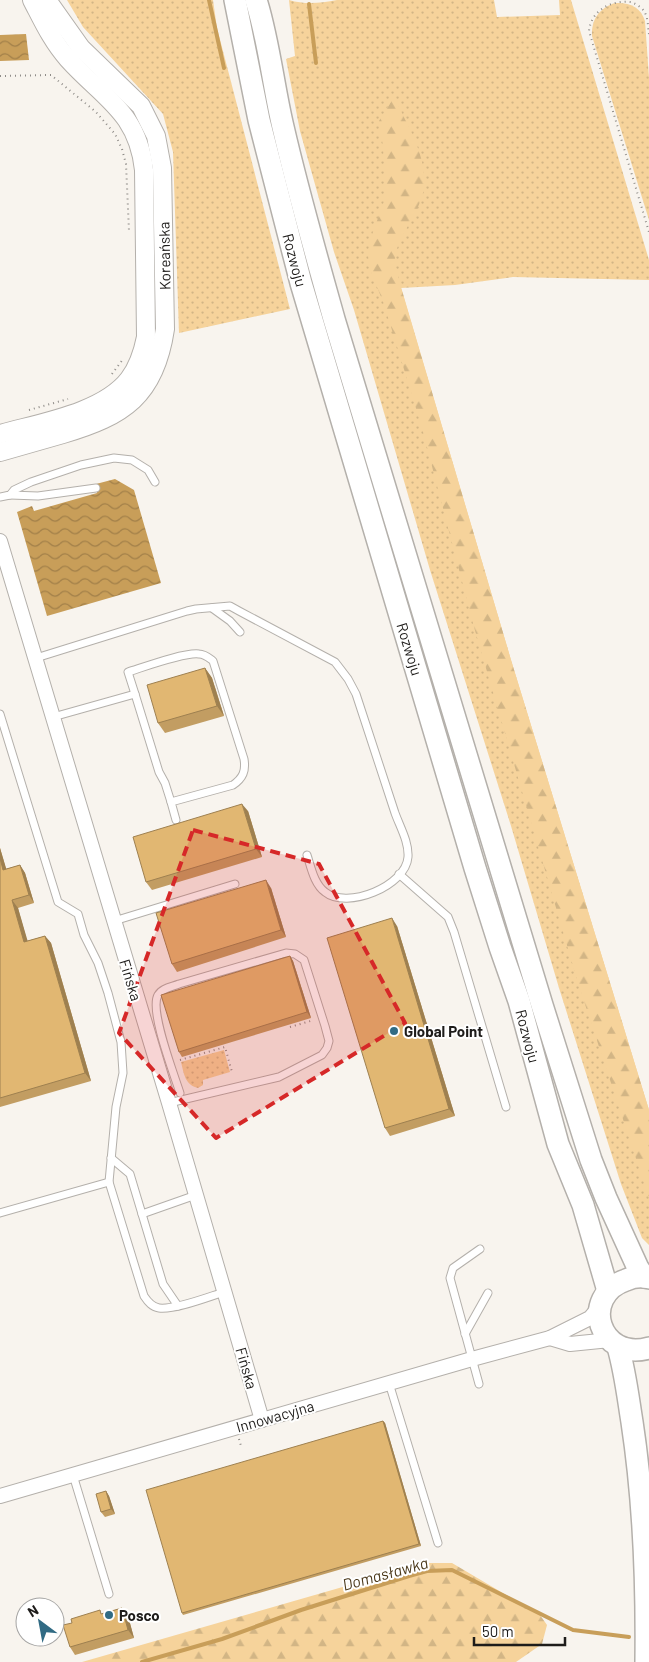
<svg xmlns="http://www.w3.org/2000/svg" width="649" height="1662" viewBox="0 0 649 1662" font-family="Barlow,sans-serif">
	<defs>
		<pattern id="grass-dots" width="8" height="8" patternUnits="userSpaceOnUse" patternTransform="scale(1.25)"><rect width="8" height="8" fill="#f6d39b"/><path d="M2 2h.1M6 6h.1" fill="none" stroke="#d2b585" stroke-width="1.8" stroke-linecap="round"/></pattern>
		<pattern id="forest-firs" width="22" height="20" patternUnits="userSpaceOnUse" patternTransform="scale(1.25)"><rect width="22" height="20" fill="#f6d39b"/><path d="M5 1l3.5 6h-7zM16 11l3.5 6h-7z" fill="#d2b585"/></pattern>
		<pattern id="water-waves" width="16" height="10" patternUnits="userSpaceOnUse" patternTransform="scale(1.25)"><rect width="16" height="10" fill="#c89e59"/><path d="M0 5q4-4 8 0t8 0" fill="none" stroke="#a28049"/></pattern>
	</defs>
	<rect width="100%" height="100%" fill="#f8f4ee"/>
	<!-- grass -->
	<g fill="url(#grass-dots)">
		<path d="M67 0H213L217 28 290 309 179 333 173 152 163 114 83 27Z"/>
		<path d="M289 0C306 5 320 3 337 0H494L497 17 560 15 559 0H571L649 260V280L513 277 455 285 401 288 511 660 649 1110V1245L642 1238 621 1184 559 988 511 826 430 570 354 310 334 252 300 131 286 59 295 56Z"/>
		<path d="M615 3C629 2 641 7 645 21L649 78V220L592 36C591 20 599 8 615 3Z"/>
		<path d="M224 1050 230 1072 203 1080V1085L198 1088C185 1085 184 1074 181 1062Z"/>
	</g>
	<!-- forest -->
	<g fill="url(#forest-firs)">
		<path d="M394 97C407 125 427 155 424 187 422 211 394 240 395 261 396 270 399 279 401 287L511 660 649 1110V1198L578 983 474 627 422 428 384 304 368 265 369 243 386 196 383 146 379 121Z"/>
		<path d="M426 1563H452L540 1615 547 1625 542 1644 516 1662H82Z"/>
	</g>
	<!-- water -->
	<g fill="url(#water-waves)">
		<path d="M26 34 29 60 0 61V35Z"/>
		<path d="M115 479 134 490 161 583 47 616 17 512 32 506 34 511 97 493 96 484Z"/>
	</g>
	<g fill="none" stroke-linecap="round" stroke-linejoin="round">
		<!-- stream -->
		<g stroke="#c89e59" stroke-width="4">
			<path d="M209 0 224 68"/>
			<path d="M309 4 316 63"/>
			<path d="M142 1662 222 1639 301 1610 409 1576 427 1571 452 1570 573 1630 629 1637"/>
		</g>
		<!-- service casing -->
		<g stroke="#b4b0ab" stroke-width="9">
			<g id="service">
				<path d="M10 495 38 496 96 488"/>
				<path d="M0 497 10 495 14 490 31 482 81 465 114 458 132 460 148 470 155 482"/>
				<path d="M212 608 230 621 240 632"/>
				<path d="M36 658 187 611 196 609 230 606 239 611 335 662 348 679 356 694C369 734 382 774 395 813 400 827 409 842 408 857 406 886 347 910 325 892 314 884 311 867 307 855"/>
				<path d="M135 694 159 772 165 783 171 802"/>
				<path d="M0 714 58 902 78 914 84 935 98 963 108 993 121 1042 123 1073 116 1107 109 1182 144 1296C148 1302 152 1307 159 1308 175 1310 208 1297 224 1292"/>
				<path d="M53 717 135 694 128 672C144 667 185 652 199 654 205 654 209 658 213 661L244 759C246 771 243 778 233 785L171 802 176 820"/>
				<path d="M399 874 448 917 454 932 506 1107"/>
				<path d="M114 921 235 884"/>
				<path d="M169 1103 279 1077 322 1055 327 1048 329 1041 325 1026 304 960 295 954 286 953 179 984C172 987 162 988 158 995 149 1010 174 1074 180 1093"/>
				<path d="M111 1158 130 1174 163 1284 178 1306"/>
				<path d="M0 1213 109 1182"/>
				<path d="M142 1214 196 1195"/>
				<path d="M465 1334 488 1293"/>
				<path d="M389 1383 438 1543"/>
				<path d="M479 1384 450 1278 453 1268 480 1249"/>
				<path d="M73 1475 109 1594"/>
			</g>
		</g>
		<!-- minor casing -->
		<g stroke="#b4b0ab" stroke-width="16">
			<g id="minor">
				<path d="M0 541 169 1103 262 1420"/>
				<path d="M550 1338 570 1344 610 1340"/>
				<path d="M0 1496 472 1359 550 1338 590 1318 601 1305"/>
			</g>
		</g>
		<!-- tertiary casing -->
		<g stroke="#b4b0ab" stroke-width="20">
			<g id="tertiary">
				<path d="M0 434C39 423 103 413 129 379 139 366 143 352 146 337L144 170C138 112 103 98 68 59 52 41 43 21 32 0"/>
				<path d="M0 452C21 446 42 440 63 434 124 416 155 396 165 329L162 168 156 136 141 106 81 48 47 0"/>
			</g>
		</g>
		<!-- primary casing -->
		<g stroke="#b4b0ab" stroke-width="24">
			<g id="primary">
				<path d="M235 0 259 120 301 283 475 868 500 947 519 1001 558 1144 583 1205 608 1291"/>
				<path d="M256 0C269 41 273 85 283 127 298 192 316 255 334 319L542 1005 591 1160 606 1198 638 1268 644 1277"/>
				<path d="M649 1278C642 1276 633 1277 626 1280 579 1296 599 1362 649 1348"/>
				<path d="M618 1347C625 1371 628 1397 632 1422 644 1501 647 1582 646 1662"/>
			</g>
		</g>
		<!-- path -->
		<g stroke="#8f8c88" stroke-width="2" stroke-dasharray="1 4" stroke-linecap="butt">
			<path d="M649 34C648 27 648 17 644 11 641 7 636 4 631 2 610 0 591 11 589 31L649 232"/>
			<path d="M0 76 51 75 96 112 115 134 122 149 126 164 129 231"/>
			<path d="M112 374 124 358"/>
			<path d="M29 410 68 399"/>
			<path d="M290 1027 314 1020"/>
			<path d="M180 1060 225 1047 232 1072"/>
			<path d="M239 1439 241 1446"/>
		</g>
		<!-- service -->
		<use href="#service" stroke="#fff" stroke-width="7"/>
		<!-- minor -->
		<use href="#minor" stroke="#fff" stroke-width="14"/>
		<!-- tertiary -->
		<use href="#tertiary" stroke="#fff" stroke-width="18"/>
		<!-- primary -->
		<use href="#primary" stroke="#fff" stroke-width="21"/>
	</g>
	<!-- wall -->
	<g fill="#c29d62">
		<path d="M205 668 212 678 224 716 165 733 158 723Z"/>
		<path d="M248 811 262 857 152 890 146 882Z"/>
		<path d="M0 848 6 869 20 865 25 873 34 903 18 908 27 941 45 936 51 943 91 1081 0 1107Z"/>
		<path d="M271 888 286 937 177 972 172 964Z"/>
		<path d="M397 926 455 1116 390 1136 385 1128Z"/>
		<path d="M290 956 293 961 311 1018 182 1057 179 1052Z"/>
		<path d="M383 1421 385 1423 421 1546 183 1615 182 1613Z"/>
		<path d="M106 1491 109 1496 115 1514 105 1517 101 1512Z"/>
		<path d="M122 1608 128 1616 134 1638 75 1655 70 1647 102 1614Z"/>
	</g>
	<!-- shaded-wall -->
	<g fill="#9e8050">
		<path d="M205 668 212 678 224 716 217 706Z"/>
		<path d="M242 804 248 811 262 857 256 849Z"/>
		<path d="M0 848 9 878 3 870 0 858Z"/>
		<path d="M20 865 25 873 34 903 29 895Z"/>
		<path d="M266 880 271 888 286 937 281 930Z"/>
		<path d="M12 900 18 908 30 949 24 942Z"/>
		<path d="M392 918 397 926 455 1116 449 1109Z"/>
		<path d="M45 936 51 943 91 1081 85 1073Z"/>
		<path d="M290 956 293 961 311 1018 307 1012Z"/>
		<path d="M383 1421 385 1423 421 1546 419 1544Z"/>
		<path d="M106 1491 109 1496 115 1514 111 1509Z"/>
		<path d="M122 1608 128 1616 134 1638 128 1630Z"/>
	</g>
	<!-- building -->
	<g fill="#e1b772" stroke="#9e8050">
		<path d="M205 668 217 706 158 723 147 685Z"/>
		<path d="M242 804 256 849 146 882 133 837Z"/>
		<path d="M0 858 3 870 20 865 29 895 12 900 24 942 45 936 85 1073 0 1098Z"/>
		<path d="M266 880 281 930 172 964 156 913Z"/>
		<path d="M392 918 449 1109 385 1128 327 938Z"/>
		<path d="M290 956 307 1012 179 1052 161 995Z"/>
		<path d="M383 1421 419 1544 182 1613 146 1490Z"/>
		<path d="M106 1491 111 1509 101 1512 96 1494Z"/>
		<path d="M122 1608 128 1630 70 1647 63 1625 72 1623 71 1619 100 1610 101 1614Z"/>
	</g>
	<!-- marked area -->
	<path fill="#d62828" fill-opacity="0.2" stroke="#d62828" stroke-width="4" stroke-dasharray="10 6" stroke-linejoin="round" d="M193 830 319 864 405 1023 216 1138 119 1033Z"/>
	<!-- markers -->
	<g fill="#316b84" stroke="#fff" stroke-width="2">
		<circle cx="394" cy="1031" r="5"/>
		<circle cx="109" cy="1615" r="5"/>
	</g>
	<g text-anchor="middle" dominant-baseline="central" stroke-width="4" stroke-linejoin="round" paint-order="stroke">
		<!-- street labels -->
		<g font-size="15" fill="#1e1c1a" stroke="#fff">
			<text transform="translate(164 256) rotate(-91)">Koreańska</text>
			<text transform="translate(295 260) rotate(75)">Rozwoju</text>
			<text transform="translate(410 649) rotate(73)">Rozwoju</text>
			<text transform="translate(131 980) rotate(73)">Fińska</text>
			<text transform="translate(528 1036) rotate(75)">Rozwoju</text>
			<text transform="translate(247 1368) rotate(74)">Fińska</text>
			<text transform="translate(275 1416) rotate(-16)">Innowacyjna</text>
		</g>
		<!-- poi labels -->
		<g font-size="15" font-weight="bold" fill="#1e1c1a" stroke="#fff" text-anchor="start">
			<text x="404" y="1031">Global Point</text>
			<text x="119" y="1615">Posco</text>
		</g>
		<!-- water labels -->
		<g font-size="16" font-style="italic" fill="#4b391b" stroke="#fff">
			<text transform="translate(385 1573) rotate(-15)">Domasławka</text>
		</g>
	</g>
	<!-- north arrow -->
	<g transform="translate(40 1622) rotate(328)"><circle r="24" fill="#ffffff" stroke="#a5a4a3"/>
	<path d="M0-4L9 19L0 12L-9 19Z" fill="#316b84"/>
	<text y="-8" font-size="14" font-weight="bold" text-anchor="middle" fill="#1e1c1a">N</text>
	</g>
	<!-- scale -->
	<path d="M474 1637v8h91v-8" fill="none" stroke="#1e1c1a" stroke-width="2.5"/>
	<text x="482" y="1637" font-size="15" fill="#1e1c1a" stroke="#ffffff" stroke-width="4" paint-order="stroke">50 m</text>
</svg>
